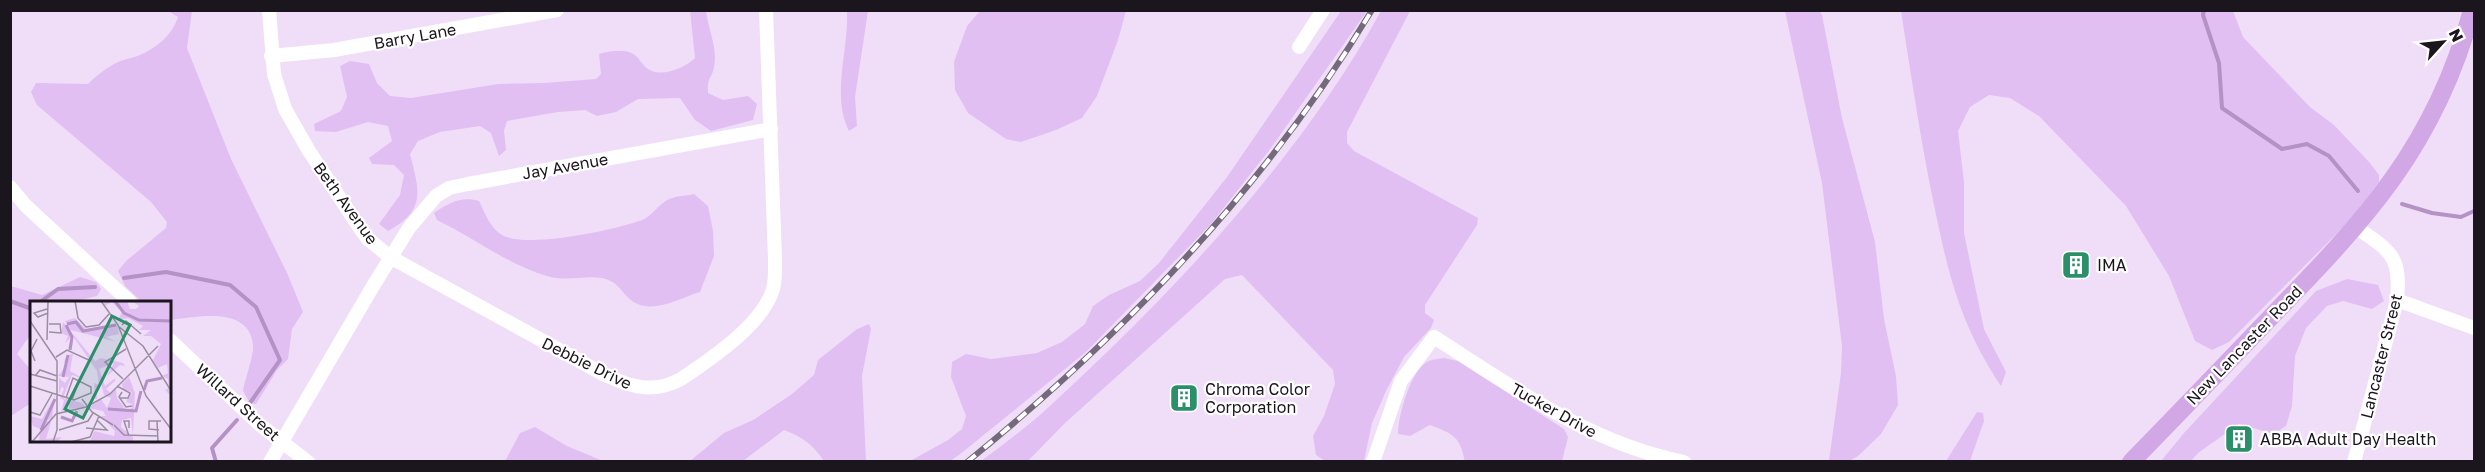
<svg xmlns="http://www.w3.org/2000/svg" width="2485" height="472" viewBox="0 0 2485 472" font-family="'Golos Text',sans-serif">
	<rect width="100%" height="100%" fill="#f0def9"/>
	<!-- green -->
	<g fill="#e1bff2">
		<path d="M168 11H192L187 48 231 159 288 275 303 312 292 329 288 359 277 370 256 404 250 403 243 391C245 379 254 355 253 345 249 305 196 317 170 320V302H142L125 286 118 271 126 261 166 228 167 222 151 202 37 105 31 92 36 83 88 84C97 75 106 68 118 62 125 59 133 58 140 55 158 47 172 35 178 17Z"/>
		<path d="M690 11H706C708 28 718 49 714 67 712 79 707 76 708 93L723 100 748 96 757 104 753 120 711 131 695 120 680 98 638 99 616 112 597 116 585 110 558 112 507 121 504 131 506 150 499 156 491 133 480 126 440 132 418 141 410 154C419 190 427 210 388 231L379 224 400 195 404 175 394 165 372 164 369 158 392 141 388 126 368 122 336 132 315 131 314 124 341 111 347 97 340 66 350 61 369 64 377 83 390 96 411 98 498 84 544 83 596 79 601 74 599 54C609 51 626 48 635 55 640 59 643 66 648 69 661 78 685 68 695 58Z"/>
		<path d="M847 11H868L855 97 857 126 849 131C831 96 849 48 847 11Z"/>
		<path d="M980 11H1126L1118 40 1097 96 1082 118 1056 130 1021 142 1006 139 968 113 955 90 954 62 967 26Z"/>
		<path d="M1341 11H1367L1271 148 1211 224 1086 352 959 455 950 461H910L948 440 962 429 966 416 951 377 952 362 966 354 991 359 1037 353 1062 342 1085 324 1093 306 1109 295 1140 281 1159 263 1227 177Z"/>
		<path d="M1381 11H1410L1347 132V143L1354 151 1478 218 1477 225 1425 305V313L1434 320 1431 328 1404 357 1387 389 1372 423 1364 461H1325L1316 455 1313 436 1324 416 1335 384 1333 370 1242 275 1225 279 1064 424 1028 461H981C1005 443 1030 425 1052 404 1175 291 1300 158 1381 11Z"/>
		<path d="M1785 11H1820L1822 15 1842 118 1875 242 1884 319 1896 376 1898 405 1881 434 1858 456 1849 461H1829L1841 373 1842 346 1822 183Z"/>
		<path d="M1901 11H2233L2243 37 2310 107 2334 125 2370 163 2379 175V182L2353 217 2229 342 2212 350 2195 341 2169 276 2126 206 2039 116 2010 98 1989 95 1970 107 1958 131 1964 182V233L1984 329 2006 372 2001 386C1959 323 1948 273 1933 200 1920 137 1911 74 1901 11Z"/>
		<path d="M694 194 708 206 713 231 714 256 700 292C680 298 651 316 631 300 619 290 619 282 602 278 585 275 566 282 547 276 507 264 474 238 437 220L434 213C449 203 461 196 479 201 485 213 490 228 502 235 527 249 615 230 642 220 652 216 658 205 667 200 674 196 686 196 694 194Z"/>
		<path d="M80 277 96 282 101 289 97 296 72 302H32L31 338H28L17 354 31 370V403L11 416V286L42 295Z"/>
		<path d="M2347 279 2378 285 2384 301 2372 309 2343 301 2327 306 2306 328 2295 356 2292 406 2286 426 2274 434 2239 424 2198 453 2191 461H2161L2184 433 2316 291Z"/>
		<path d="M869 324 871 329 862 376 866 461H824C813 445 803 437 784 430L743 461H690L724 433 753 420 792 394 814 375 818 360 857 329Z"/>
		<path d="M1444 358 1458 361 1564 429 1568 437 1562 461 1465 462C1460 436 1453 434 1430 425L1410 436 1398 434C1398 416 1411 368 1429 361 1433 359 1439 359 1444 358Z"/>
		<path d="M1977 412 1983 413 1984 421 1970 461H1946Z"/>
		<path d="M535 427 567 446 603 461H505L520 433Z"/>
	</g>
	<g fill="none" stroke-linecap="round" stroke-linejoin="round">
		<!-- stream -->
		<g stroke="#b592c6" stroke-width="4">
			<path d="M2204 10 2203 15 2219 63 2222 108 2282 149 2307 144 2329 156 2358 191"/>
			<path d="M2402 204 2432 213 2461 217 2474 211"/>
			<path d="M124 278 166 272 230 285 256 307 280 360 250 403"/>
			<path d="M10 301 32 309"/>
			<path d="M40 302 58 289 95 287"/>
			<path d="M216 462 212 448 237 420"/>
		</g>
		<!-- minor -->
		<g stroke="#fff" stroke-width="14">
			<path d="M269 10 274 74 285 109 309 151 359 227 368 239 390 257 605 375C631 387 654 394 681 379 711 359 760 326 772 292 776 282 775 270 775 259L766 10"/>
			<path d="M1299 47 1323 10"/>
			<path d="M271 56 334 50 557 10"/>
			<path d="M10 187 26 206 130 302"/>
			<path d="M2397 300 2474 328"/>
			<path d="M170 340 260 425 308 462"/>
			<path d="M270 462 373 286 409 228 436 196 449 188 468 184 771 129"/>
			<path d="M1373 462 1401 381 1434 337C1514 388 1589 443 1684 462"/>
			<path d="M2354 462 2397 300C2401 255 2391 252 2356 227"/>
		</g>
		<!-- major -->
		<path stroke="#d2a7e6" stroke-width="18" d="M2131 462C2178 414 2224 366 2270 318 2365 220 2435 147 2472 10"/>
		<!-- rail casing -->
		<g stroke="#756a7b" stroke-width="6">
			<path id="rail" d="M967 462C1125 334 1267 185 1372 10"/>
		</g>
		<!-- rail -->
		<use href="#rail" stroke="#fff" stroke-width="4" stroke-dasharray="11" stroke-linecap="butt"/>
	</g>
	<!-- icons -->
	<defs>
		<g id="building-square" transform="scale(1.5)"><rect x="-9" y="-9" width="18" height="18" rx="4" fill="#2b8f6a" stroke="#fff"/><path d="M-4-6H4V6H1V3H-1V6H-4ZM-2.5-4.3h1.7v1.8h-1.7ZM.8-4.3h1.7v1.8H.8ZM-2.5-1h1.7V.8h-1.7ZM.8-1h1.7V.8H.8Z" fill="#fff"/></g>
	</defs>
	<g fill-rule="evenodd">
		<use href="#building-square" x="2076" y="265"/>
		<use href="#building-square" x="1184" y="398"/>
		<use href="#building-square" x="2239" y="439"/>
	</g>
	<g text-anchor="middle" dominant-baseline="central" stroke-width="4.5" stroke-linejoin="round" paint-order="stroke">
		<!-- street labels -->
		<g font-size="16" fill="#1b151e" stroke="#fff">
			<text transform="translate(415 36) rotate(-10)">Barry Lane</text>
			<text transform="translate(565 166) rotate(-10)">Jay Avenue</text>
			<text transform="translate(346 203) rotate(54)">Beth Avenue</text>
			<text transform="translate(2244 345) rotate(-46)">New Lancaster Road</text>
			<text transform="translate(2381 356) rotate(-76)">Lancaster Street</text>
			<text transform="translate(587 363) rotate(26)">Debbie Drive</text>
			<text transform="translate(238 402) rotate(42)">Willard Street</text>
			<text transform="translate(1554 410) rotate(29)">Tucker Drive</text>
		</g>
		<!-- poi labels -->
		<g font-size="16" fill="#1b151e" stroke="#fff" text-anchor="start">
			<text x="2097" y="265">IMA</text>
			<text x="1205" y="389">Chroma Color<tspan x="1205" dy="18">Corporation</tspan></text>
			<text x="2260" y="439">ABBA Adult Day Health</text>
		</g>
	</g>
	<!-- overview -->
	<g transform="translate(30 301)">
		<rect width="141" height="141" fill="#f0def9"/>
		<path d="M74 0H97L100 8H106L109 5 102 0H140L141 95 135 89 139 87 138 78 132 75 138 72 137 63 128 67 123 59 131 43 121 35H113L121 29H109L113 25 98 17 88 19 92 11 82 1 74 5ZM45 17 56 28 87 23 89 33 76 36 87 41 41 29 35 20ZM33 21 65 60 71 57 93 62 95 65 90 64 77 75 84 62 69 68 75 85 84 78 86 79 76 88 81 92 86 88 87 97 96 109 102 107V103L96 101 102 91 93 89 92 83 99 76 105 92 103 134 101 117 92 119 91 126 103 136V141H50L60 140 64 130 84 135 85 130 71 115H76L73 110 58 107 71 98 77 107 81 97 74 94 71 82 70 86 66 87 67 98 61 97 65 93 64 82 69 84 67 70 43 35 42 47 38 49 41 36 35 42 38 35 31 32ZM43 53 40 70 56 79 42 74 33 97 52 102 55 106 39 108V102L31 112 34 99 30 97 34 88 32 85 29 93V77L35 82 39 76 28 75 38 62 34 61 37 54ZM25 95 22 117 16 120 21 121 16 138 32 136 27 141H9L10 128 3 125 0 115 12 118Z" fill="#e1bff2"/>
		<path fill="none" stroke="#b592c6" stroke-width="3" d="M85 0 94 12 109 19 141 20M37 23 46 21 53 30 86 24M36 24 42 36 40 49M33 76 38 54M114 89 117 80 132 77M78 108 106 110 111 90M31 116 42 120 47 110M11 129 25 98"/>
		<path fill="none" stroke="#9b8ea1" stroke-width="1.5" d="M45 0 48 17 56 26 69 24 79 13M71 0 88 24 116 95 141 128M17 8 4 12 8 16 18 12M0 20 27 60V129L23 141M92 24 96 20 111 33M88 25 113 45 140 88M19 31 31 32 30 23H19M17 39 18 0M26 56 37 49 61 60M5 60 1 50 7 38M0 73 27 80M5 75 10 69 27 75M93 78 75 61 96 48M0 85 44 99 61 92V86L43 77 36 97M87 85 100 92 98 97H90M92 91 89 96 96 106 102 105M52 98 62 111 83 124M42 99 49 79M0 111 10 114 22 93M127 120 128 141M84 124 94 134 128 135M56 127 77 129 67 119M99 127V120H94L99 135M29 129 58 120 63 112M129 129 119 128V120H131M2 141 26 113 56 106 80 93 128 45M41 141 60 136 69 115"/>
		<path fill="#2b8f6a" fill-opacity="0.15" stroke="#2b8f6a" stroke-width="3" d="M82 15 100 24 53 117 35 108Z"/>
		<rect width="141" height="141" fill="none" stroke="#1b151e" stroke-width="3"/>
	</g>
	<!-- border -->
	<rect width="2485" height="472" fill="none" stroke="#1b151e" stroke-width="24"/>
	<!-- north arrow -->
	<g transform="translate(2443 42) rotate(63)" stroke="#ffffff" stroke-width="4.5" paint-order="stroke">
	<path d="M0-4.5L10 22L0 15L-10 22Z" fill="#1b151e"/>
	<text y="-9" font-size="16" font-weight="bold" text-anchor="middle" fill="#1b151e">N</text>
	</g>
</svg>
